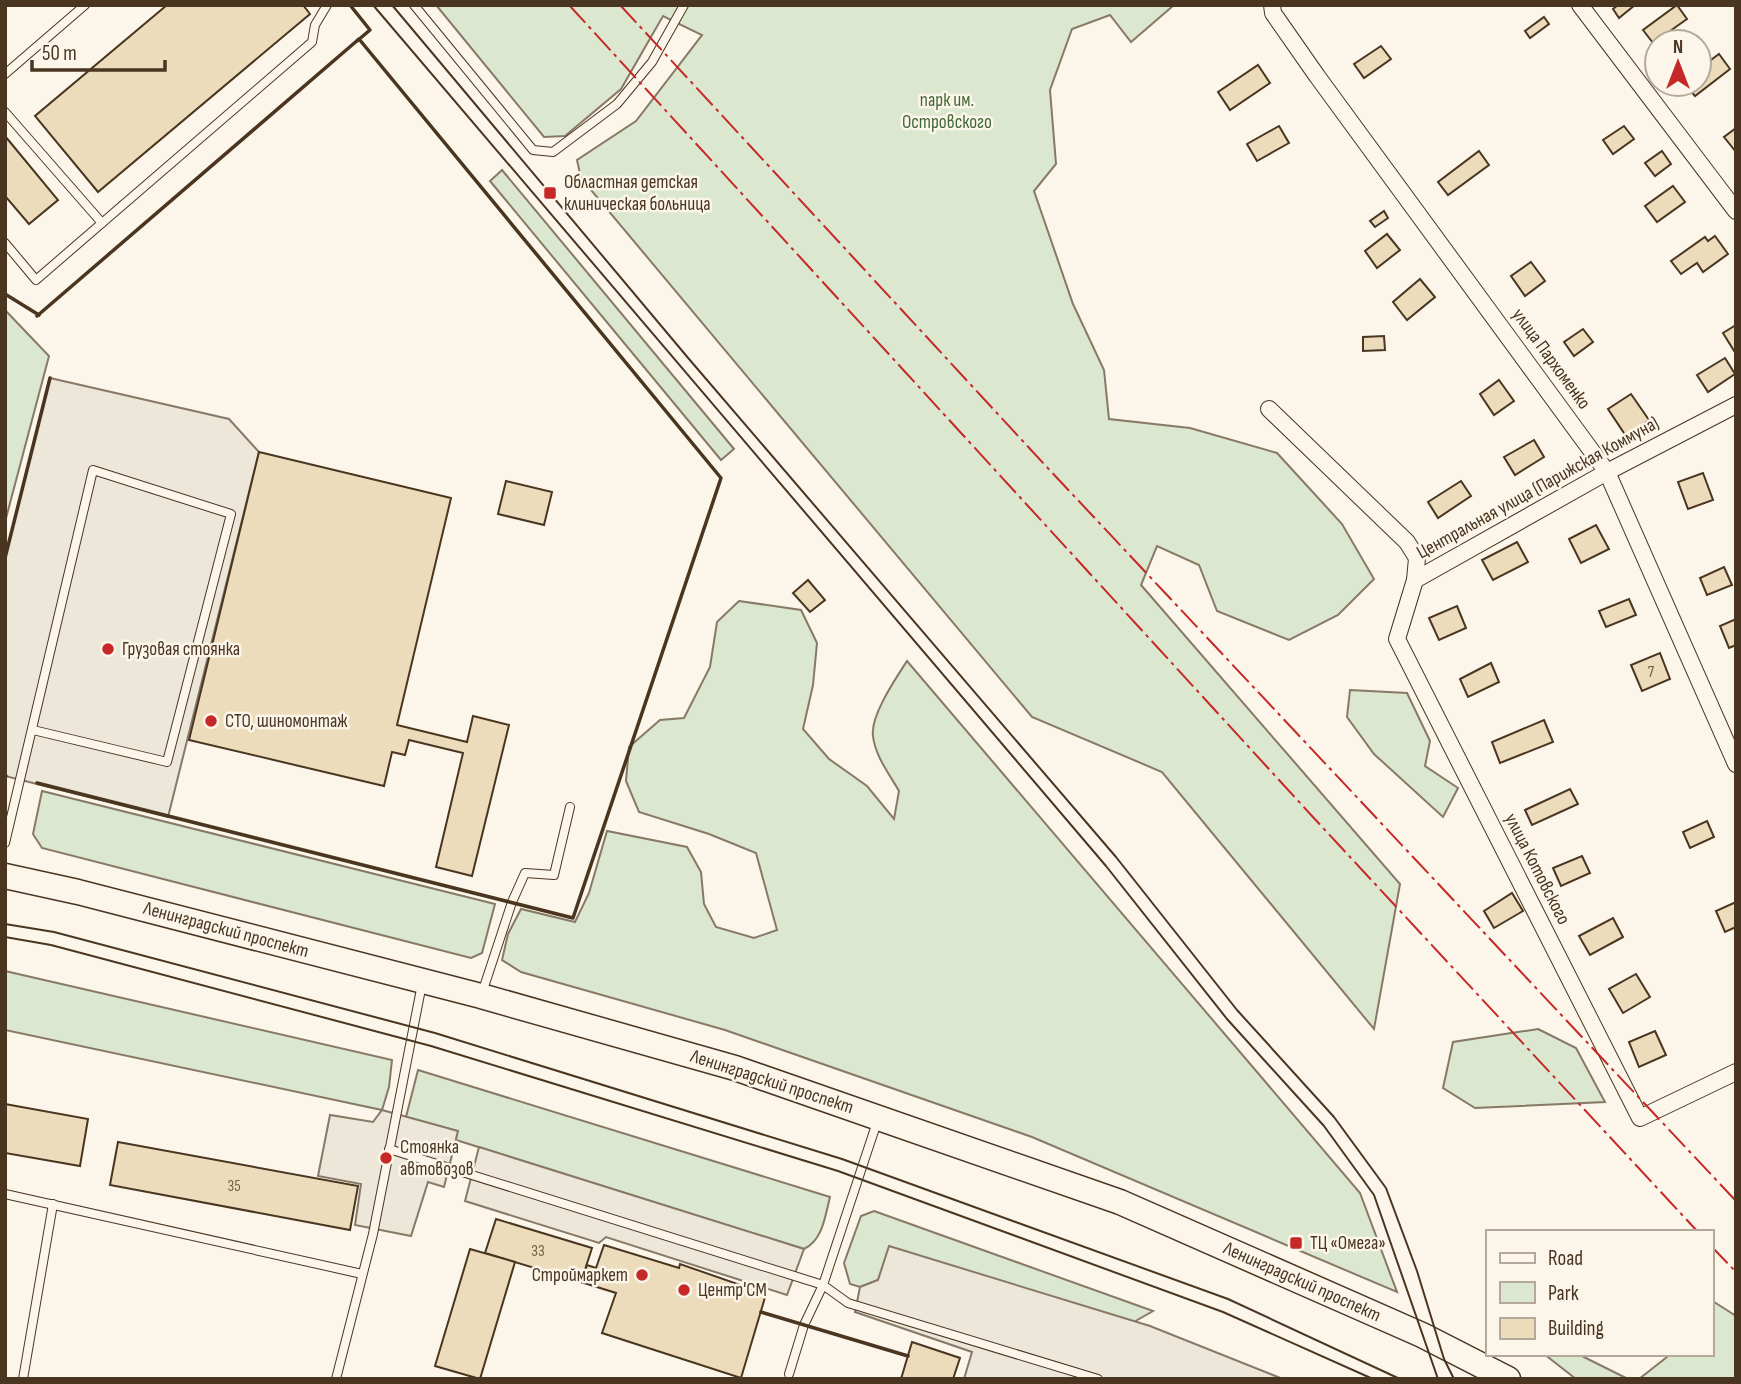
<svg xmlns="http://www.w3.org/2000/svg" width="1741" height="1384" viewBox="0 0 1741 1384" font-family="'Sofia Sans Condensed',sans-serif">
	<rect width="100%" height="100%" fill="#fbf6e9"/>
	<!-- green -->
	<g fill="#dce7d0" stroke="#887966" stroke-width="2">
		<path d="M436 5H1174L1131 42 1110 15 1072 29 1050 90 1056 164 1034 191 1073 304 1104 370 1109 419 1190 428 1277 453 1342 524 1374 579 1338 615 1289 640 1217 611 1199 565 1157 546 1141 585 1400 884 1374 1029 1162 772 1032 717 581 178 577 160 636 121 702 35 663 16 621 89 565 136 544 137Z"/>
		<path d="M502 170 734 449 721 460 490 181Z"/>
		<path d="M5 310 49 356 5 522Z"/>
		<path d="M739 601 801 610 817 643 813 685 803 729 829 759 867 786 894 819 899 791C890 775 875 756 873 736 870 716 896 678 907 661L1360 1193 1397 1292 1032 1137 725 1030 521 972 502 960 508 934 521 909 575 922 589 893 607 831 687 847 701 872 704 904 716 927 754 938 777 930 756 853 709 834 639 812 626 781 629 747 660 720 684 718 710 667 717 622Z"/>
		<path d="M1350 690 1407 693 1430 741 1425 766 1458 788 1443 817 1374 754 1347 717Z"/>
		<path d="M42 791 495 904 482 953 471 958 42 848 33 834Z"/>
		<path d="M5 971 392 1060 389 1087 382 1110 5 1030Z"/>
		<path d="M1538 1029 1576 1048 1605 1102 1475 1108 1443 1088 1453 1042Z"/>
		<path d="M418 1070 830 1197C825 1216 823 1240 804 1249L456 1140 457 1131 406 1117Z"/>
		<path d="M874 1211 1153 1311 1132 1323 890 1247 878 1280 860 1287 850 1284 844 1263 861 1216Z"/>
		<path d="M1711 1300 1736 1316V1379H1639L1667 1357V1354H1711Z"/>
		<path d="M1544 1354H1578L1628 1379H1576Z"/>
	</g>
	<!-- parking -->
	<g fill="#ede7d9" stroke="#887966" stroke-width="2">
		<path d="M50 378 229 419 259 452 168 817 5 776V558Z"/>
		<path d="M382 1110 458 1131 444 1187 428 1182 411 1236 355 1225 361 1184 318 1176 330 1115 373 1122Z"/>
		<path d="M479 1147 804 1249 787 1295 606 1237 599 1243 465 1201Z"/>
		<path d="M889 1246 1150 1326 1283 1379H964L972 1352 855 1312 860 1287 878 1280Z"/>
	</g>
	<!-- building -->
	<g fill="#ecdcbc" stroke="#4a3520" stroke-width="2">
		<path d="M167 5H303L310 14 98 192 35 116Z"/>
		<path d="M1618 5H1635L1619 18 1613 9Z"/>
		<path d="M1677 5 1687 19 1653 43 1643 30Z"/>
		<path d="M1544 17 1549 24 1530 38 1525 31Z"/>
		<path d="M1381 46 1391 59 1364 78 1354 64Z"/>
		<path d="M1719 54 1730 69 1695 96 1685 84H1699V69Z"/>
		<path d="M1258 65 1270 83 1230 110 1218 92Z"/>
		<path d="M1279 126 1289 143 1257 161 1247 144Z"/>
		<path d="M1624 126 1634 139 1613 154 1603 140Z"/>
		<path d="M1736 128V152L1724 137Z"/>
		<path d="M5 136 58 200 29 224 5 196Z"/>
		<path d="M1479 151 1489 165 1448 195 1438 182Z"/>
		<path d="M1662 151 1671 164 1655 176 1645 163Z"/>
		<path d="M1673 186 1685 202 1657 222 1645 206Z"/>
		<path d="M1384 211 1388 218 1375 227 1370 221Z"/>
		<path d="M1387 234 1400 250 1377 268 1365 251Z"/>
		<path d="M1715 236 1728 254 1703 272 1697 263 1681 274 1671 261 1705 237 1708 241Z"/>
		<path d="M1531 262 1545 281 1525 296 1511 276Z"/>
		<path d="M1420 279 1435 297 1407 320 1393 302Z"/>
		<path d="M1736 325V354L1723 333Z"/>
		<path d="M1583 329 1593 342 1574 356 1564 342Z"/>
		<path d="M1384 336 1385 350 1363 351V337Z"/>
		<path d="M1725 358 1735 374 1708 392 1697 375Z"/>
		<path d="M1499 380 1514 401 1494 415 1480 394Z"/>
		<path d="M1631 394 1649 420 1626 436 1608 409Z"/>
		<path d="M1534 440 1544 457 1515 475 1504 457Z"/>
		<path d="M259 452 451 498 397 725 467 742 473 716 509 725 472 876 436 867 463 753 409 740 405 755 392 752 384 786 189 740Z"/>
		<path d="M1703 473 1713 500 1688 509 1678 482Z"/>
		<path d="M506 481 552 492 544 525 498 514Z"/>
		<path d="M1461 481 1471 496 1438 518 1428 502Z"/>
		<path d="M1596 525 1609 549 1581 563 1569 539Z"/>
		<path d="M1517 542 1528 562 1493 580 1482 560Z"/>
		<path d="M1724 567 1732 585 1707 595 1700 578Z"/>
		<path d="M808 580 825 600 810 612 793 593Z"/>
		<path d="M1629 599 1636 615 1606 627 1599 611Z"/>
		<path d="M1457 606 1466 628 1439 640 1429 618Z"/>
		<path d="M1736 619V645L1729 648 1720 626Z"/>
		<path d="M1660 653 1670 679 1642 691 1631 665Z"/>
		<path d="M1491 663 1499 682 1468 697 1460 679Z"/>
		<path d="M1544 720 1553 742 1500 763 1492 742Z"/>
		<path d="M1570 789 1578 804 1532 825 1525 810Z"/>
		<path d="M1707 821 1714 837 1690 848 1683 832Z"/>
		<path d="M1582 856 1590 873 1561 886 1553 868Z"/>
		<path d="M1512 893 1523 911 1494 928 1484 911Z"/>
		<path d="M1736 902V927L1725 932 1716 911Z"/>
		<path d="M1613 918 1623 937 1590 955 1579 936Z"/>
		<path d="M1636 974 1650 997 1623 1013 1609 989Z"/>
		<path d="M1655 1031 1666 1055 1639 1067 1629 1042Z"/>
		<path d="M5 1104 88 1119 80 1166 5 1153Z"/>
		<path d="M118 1142 358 1186 350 1230 110 1185Z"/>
		<path d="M496 1219 592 1248 581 1282 485 1253Z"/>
		<path d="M604 1245 679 1268 680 1264 766 1294 741 1378 602 1333 616 1293 581 1282 587 1265 596 1268Z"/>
		<path d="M470 1249 515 1262 480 1379 435 1366Z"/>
		<path d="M912 1342 960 1358 953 1379H901Z"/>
	</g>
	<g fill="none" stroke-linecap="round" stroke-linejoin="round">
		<!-- service casing -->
		<g stroke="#4a3520" stroke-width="10">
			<g id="service">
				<path d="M414 5 533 150 553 152 617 104 652 62 684 5"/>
				<path d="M5 74 85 5"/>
				<path d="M5 112 102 223 312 42 315 25 327 5"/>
				<path d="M5 243 36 280 102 223"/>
				<path d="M5 843 93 470 231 514 167 762 33 730"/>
				<path d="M482 993 512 902 525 873 554 875 570 807"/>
				<path d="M389 1149 823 1285 877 1122"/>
				<path d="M5 1194 362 1274"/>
				<path d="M789 1374 804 1325 823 1285 848 1303 1098 1379"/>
				<path d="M23 1379 53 1204"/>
				<path d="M336 1379 373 1234 422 984"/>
			</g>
		</g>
		<!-- minor casing -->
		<g stroke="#4a3520" stroke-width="18">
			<g id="minor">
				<path d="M1272 5 1273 13 1317 76 1607 472 1736 764"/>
				<path d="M1580 5 1736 211"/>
				<path d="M1736 405 1607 472 1415 580 1397 639 1640 1118 1736 1072"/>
				<path d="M1269 409 1407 542 1417 558 1415 580"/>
			</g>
		</g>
		<!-- primary casing -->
		<g stroke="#4a3520" stroke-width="27">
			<path id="primary" d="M5 876 78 892 481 996 735 1068 1120 1202 1422 1335 1508 1379"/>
		</g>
		<!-- service -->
		<use href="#service" stroke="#fbf6e9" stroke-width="8"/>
		<!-- minor -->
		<use href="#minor" stroke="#fbf6e9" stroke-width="16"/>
		<!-- primary -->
		<use href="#primary" stroke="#fbf6e9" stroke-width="24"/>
		<!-- tram -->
		<g stroke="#4a3520" stroke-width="2">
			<path d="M373 5 1106 866 1227 1019 1324 1126 1374 1195 1438 1379"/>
			<path d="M392 5 689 359 1116 857 1237 1010 1334 1117 1386 1188 1417 1271 1444 1359 1454 1379"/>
			<path d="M5 924 54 932 435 1033 842 1159 1228 1299 1400 1379"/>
			<path d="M5 937 51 945 431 1046 838 1171 1223 1312 1373 1379"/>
		</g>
		<!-- wall -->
		<g stroke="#4a3520" stroke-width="3.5">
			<path d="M350 5 370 30 357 41"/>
			<path d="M5 294 39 315"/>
			<path d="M37 316 359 39 721 478 573 918 37 783"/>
			<path d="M5 558 50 378"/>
			<path d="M5 776H6"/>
			<path d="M761 1312 908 1356"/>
		</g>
		<!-- power -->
		<g stroke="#c62828" stroke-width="2" stroke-dasharray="24 5 3.5 5" stroke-linecap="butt">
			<path d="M569 5 1312 816 1698 1232"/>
			<path d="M620 5 1044 464 1736 1201"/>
			<path d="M1711 1246 1736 1272"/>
		</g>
	</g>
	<!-- markers -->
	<g fill="#c62828" stroke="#fbf6e9" stroke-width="2.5">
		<rect x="543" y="186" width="14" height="14" rx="3.5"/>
		<circle cx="108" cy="649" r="7"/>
		<circle cx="211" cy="721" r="7"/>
		<circle cx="386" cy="1158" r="7"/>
		<rect x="1289" y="1236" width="14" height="14" rx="3.5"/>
		<circle cx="642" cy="1275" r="7"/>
		<circle cx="684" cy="1290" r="7"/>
	</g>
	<g text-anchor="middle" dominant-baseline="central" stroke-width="5" stroke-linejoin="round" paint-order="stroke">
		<!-- number labels -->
		<g font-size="16" fill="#725f47">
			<text x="1651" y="672">7</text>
			<text x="234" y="1186">35</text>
			<text x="538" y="1251">33</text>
		</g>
		<!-- park labels -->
		<g font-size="19" fill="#436837" stroke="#fbf6e9">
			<text x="947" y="100">парк им.<tspan x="947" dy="22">Островского</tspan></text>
		</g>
		<!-- poi labels -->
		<g font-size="19" fill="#4a3520" stroke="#fbf6e9" text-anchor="start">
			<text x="564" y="182">Областная детская<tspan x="564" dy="22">клиническая больница</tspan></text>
			<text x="122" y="649">Грузовая стоянка</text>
			<text x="225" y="721">СТО, шиномонтаж</text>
			<text x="400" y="1147">Стоянка<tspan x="400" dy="22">автовозов</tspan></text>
			<text x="1310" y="1243">ТЦ «Омега»</text>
			<text x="628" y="1275" text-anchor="end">Строймаркет</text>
			<text x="698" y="1290">Центр'СМ</text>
		</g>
		<!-- street labels -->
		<g font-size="19" fill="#4a3520" stroke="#fbf6e9">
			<text transform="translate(1551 359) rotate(54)">улица Пархоменко</text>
			<text transform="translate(1538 488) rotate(-29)">Центральная улица (Парижская Коммуна)</text>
			<text transform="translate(1537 869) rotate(63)">улица Котовского</text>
			<text transform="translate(226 930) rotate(15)">Ленинградский проспект</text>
			<text transform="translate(772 1082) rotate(18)">Ленинградский проспект</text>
			<text transform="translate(1302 1282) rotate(24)">Ленинградский проспект</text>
		</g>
	</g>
	<!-- border -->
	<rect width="1741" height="1384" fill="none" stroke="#4a3520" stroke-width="14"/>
	<!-- legend -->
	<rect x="1486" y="1230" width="228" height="126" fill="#fbf6e9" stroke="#b4a999" stroke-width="2"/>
	<rect x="1500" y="1253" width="35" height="10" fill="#fbf6e9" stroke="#b4a999" stroke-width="2"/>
	<text x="1548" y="1265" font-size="21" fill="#4a3520">Road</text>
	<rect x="1500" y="1282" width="35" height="21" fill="#dce7d0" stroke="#b4a999" stroke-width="2"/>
	<text x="1548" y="1300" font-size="21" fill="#4a3520">Park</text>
	<rect x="1500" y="1318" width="35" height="21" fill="#ecdcbc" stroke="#b4a999" stroke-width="2"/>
	<text x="1548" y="1335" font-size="21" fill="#4a3520">Building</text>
	<!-- north arrow -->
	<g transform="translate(1678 63)"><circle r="33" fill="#fbf6e9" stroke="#b4a999" stroke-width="2"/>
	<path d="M0-5L12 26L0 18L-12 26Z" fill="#c62828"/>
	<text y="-10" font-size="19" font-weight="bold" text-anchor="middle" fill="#4a3520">N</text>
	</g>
	<!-- scale -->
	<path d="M32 60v10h133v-10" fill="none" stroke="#4a3520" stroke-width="3.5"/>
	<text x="42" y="60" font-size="21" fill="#4a3520" stroke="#fbf6e9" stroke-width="5" paint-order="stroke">50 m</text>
</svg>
